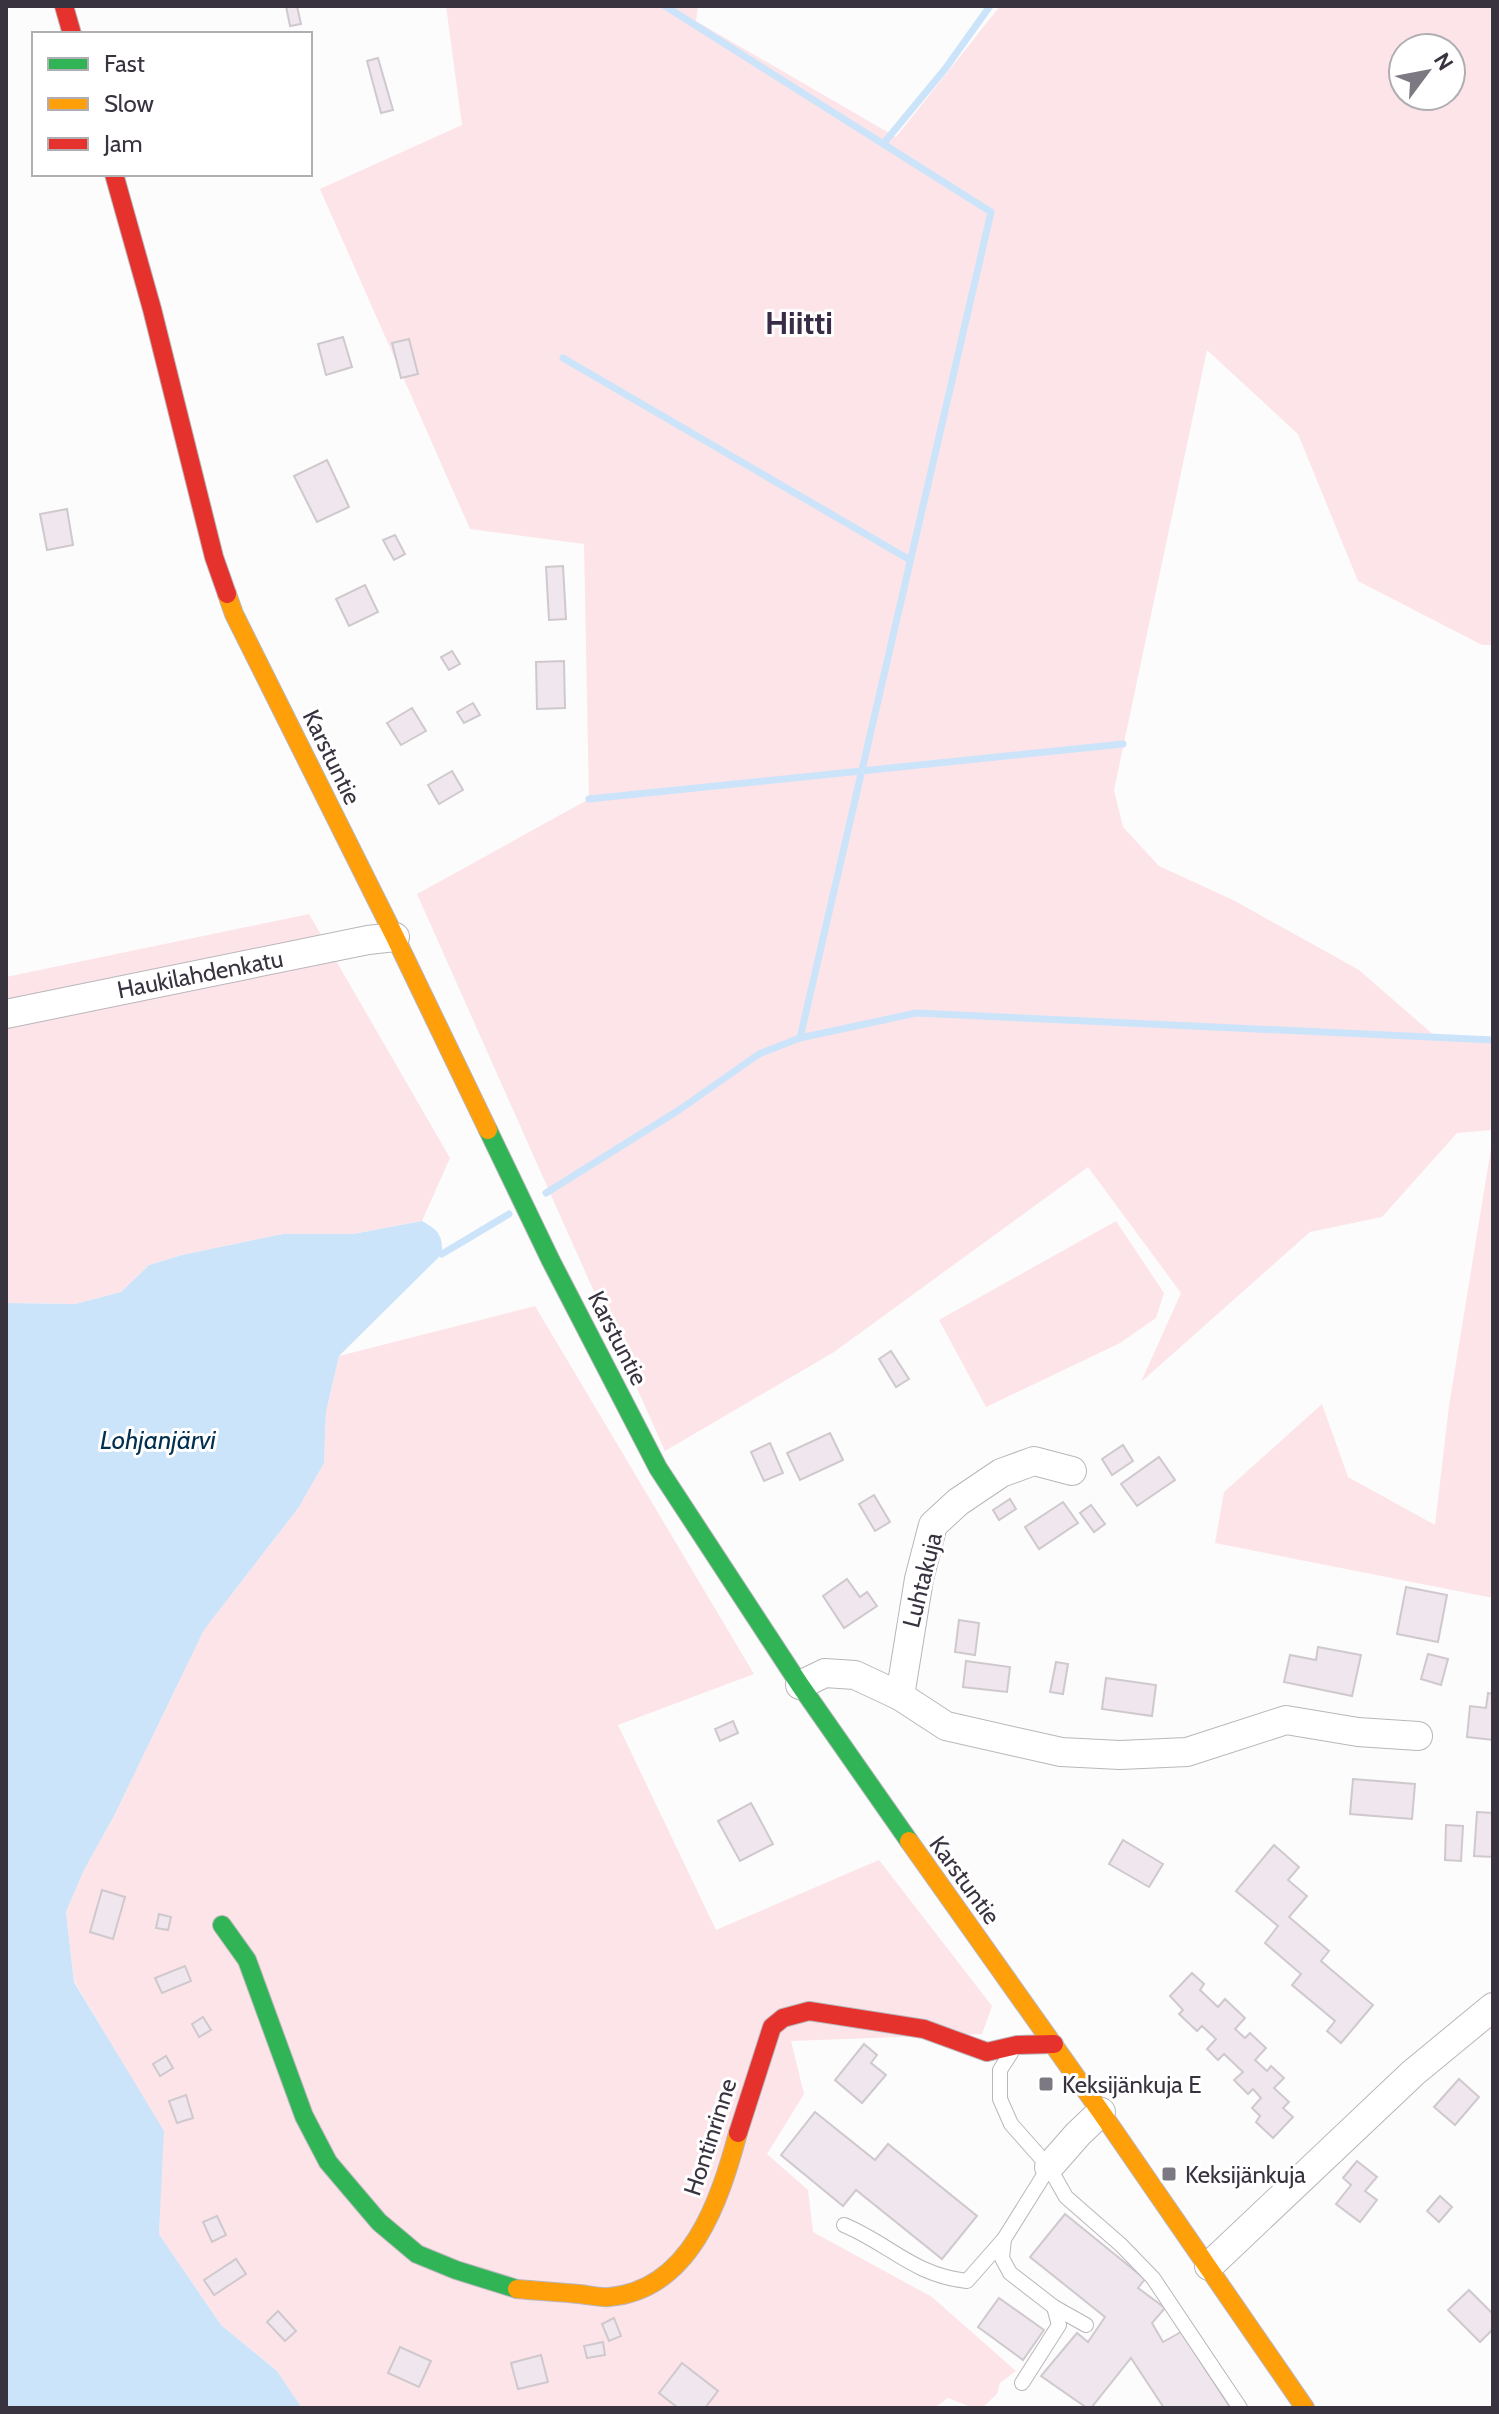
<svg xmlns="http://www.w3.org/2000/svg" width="1499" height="2414" viewBox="0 0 1499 2414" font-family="Cabin,sans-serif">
	<rect width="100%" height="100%" fill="#fcfcfc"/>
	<!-- green -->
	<g fill="#fde4e9" fill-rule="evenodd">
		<path d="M446 6H698L696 21 896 137 1000 6H1493V645H1482L1358 581 1298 434 1207 350 1114 790 1123 827 1159 866 1233 900 1359 970 1436 1037 1493 1040V1130L1457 1133 1382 1217 1310 1232 1141 1382 1181 1293 1088 1167 834 1352 665 1451 417 894 589 799 584 544 470 529 320 189 462 125ZM1403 48H1451V96H1403Z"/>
		<path d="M309 914 450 1158 422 1221 353 1234H283L182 1255 149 1265 121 1292 75 1304 6 1303V977Z"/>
		<path d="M1493 1136V1598L1215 1543 1224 1492 1322 1404 1348 1477 1435 1525 1449 1406Z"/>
		<path d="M1116 1221 1164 1293 1156 1318 1120 1343 986 1407 939 1320Z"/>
		<path d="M535 1306 754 1674 618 1725 716 1930 879 1860 992 2006 982 2034 791 2041 804 2094 767 2154 808 2190 813 2232 932 2297 1016 2371 1000 2383 997 2394 982 2408 971 2407 948 2398 934 2408H302L277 2371 221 2325 159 2234 163 2131 74 1981 66 1912 84 1870 114 1816 204 1630 299 1507 324 1463 326 1412 339 1356Z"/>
	</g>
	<!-- water -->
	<path fill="#cbe4fa" d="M422 1221C438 1230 443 1235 442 1254L339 1356 326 1412 324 1463 299 1507 204 1630 114 1816 84 1870 66 1912 74 1982 164 2131 159 2234 221 2325 277 2371 302 2408H6V1303L75 1304 121 1292 149 1265 182 1255 283 1234H353Z"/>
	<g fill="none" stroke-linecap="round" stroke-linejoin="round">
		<!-- stream -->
		<g stroke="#cbe4fa" stroke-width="7">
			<path d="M665 6 991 212 800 1038"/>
			<path d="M883 144 945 69 990 6"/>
			<path d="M563 358 910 560"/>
			<path d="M589 799 1123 744"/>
			<path d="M546 1193 679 1110 759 1054 800 1038 916 1013 1493 1040"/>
			<path d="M442 1254 509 1214"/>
		</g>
	</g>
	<!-- building -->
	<g fill="#f0e6ee" stroke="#cfc9cd" stroke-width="2">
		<path d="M286 6H297L301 24 290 26Z"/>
		<path d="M378 58 393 110 381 113 367 61Z"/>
		<path d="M343 337 352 367 326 375 318 344Z"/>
		<path d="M409 339 418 374 401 378 392 343Z"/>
		<path d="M327 460 349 507 317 522 294 476Z"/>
		<path d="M67 509 73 545 47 550 40 514Z"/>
		<path d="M395 535 405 554 394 560 383 540Z"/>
		<path d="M563 566 566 619 549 620 546 567Z"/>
		<path d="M365 585 378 612 349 626 336 599Z"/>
		<path d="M452 651 460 664 449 670 441 657Z"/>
		<path d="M564 661 565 708 537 709 536 662Z"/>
		<path d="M473 703 480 715 464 723 457 712Z"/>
		<path d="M412 708 426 731 401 745 387 723Z"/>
		<path d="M452 771 463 790 439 804 428 785Z"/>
		<path d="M891 1351 909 1379 896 1387 879 1359Z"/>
		<path d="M830 1433 843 1460 800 1480 787 1453Z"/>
		<path d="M770 1443 783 1473 764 1481 751 1452Z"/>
		<path d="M1123 1445 1133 1461 1112 1475 1102 1459Z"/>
		<path d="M1159 1457 1175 1480 1137 1506 1121 1484Z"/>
		<path d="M874 1495 890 1522 875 1531 859 1504Z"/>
		<path d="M1010 1499 1016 1509 999 1520 993 1510Z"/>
		<path d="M1063 1502 1078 1523 1039 1549 1025 1527Z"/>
		<path d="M1091 1505 1105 1524 1094 1532 1080 1513Z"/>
		<path d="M847 1579 860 1597 867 1592 877 1606 844 1628 823 1596Z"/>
		<path d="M1406 1587 1447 1595 1438 1642 1397 1634Z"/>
		<path d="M959 1620 979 1623 975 1655 955 1652Z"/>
		<path d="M1318 1647 1361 1655 1352 1696 1284 1682 1290 1655 1316 1660Z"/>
		<path d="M1428 1654 1448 1659 1441 1685 1421 1679Z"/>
		<path d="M966 1661 1010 1667 1007 1692 963 1687Z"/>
		<path d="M1056 1662 1068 1664 1063 1694 1050 1692Z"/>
		<path d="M1106 1678 1156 1685 1152 1716 1102 1709Z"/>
		<path d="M1488 1693 1493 1694V1740L1467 1737 1470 1706 1486 1708Z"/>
		<path d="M733 1721 738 1733 720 1741 715 1729Z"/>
		<path d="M1353 1779 1415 1784 1412 1819 1350 1814Z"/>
		<path d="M751 1803 773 1844 740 1861 718 1821Z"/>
		<path d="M1477 1812 1493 1813V1857L1474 1856Z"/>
		<path d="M1446 1825 1463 1826 1461 1861 1445 1860Z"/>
		<path d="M1123 1840 1163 1864 1149 1887 1109 1864Z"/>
		<path d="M1274 1845 1299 1867 1288 1880 1307 1896 1289 1917 1329 1951 1321 1961 1373 2005 1341 2043 1327 2031 1335 2021 1292 1985 1301 1974 1265 1943 1278 1926 1236 1891Z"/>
		<path d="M102 1890 125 1897 113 1939 90 1932Z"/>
		<path d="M159 1914 171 1917 168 1930 156 1928Z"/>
		<path d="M185 1966 191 1981 162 1993 155 1978Z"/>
		<path d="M1192 1973 1204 1984 1200 1990 1218 2007 1225 1999 1245 2018 1235 2029 1245 2038 1250 2033 1266 2048 1255 2060 1267 2071 1271 2066 1284 2078 1274 2088 1289 2102 1283 2108 1293 2117 1273 2138 1256 2122 1260 2116 1252 2108 1261 2098 1253 2089 1248 2094 1234 2080 1243 2072 1224 2054 1218 2060 1207 2049 1216 2039 1202 2026 1197 2031 1179 2014 1183 2010 1170 1996Z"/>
		<path d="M203 2017 211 2030 199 2037 192 2024Z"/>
		<path d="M864 2044 877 2055 871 2063 886 2075 862 2103 835 2080Z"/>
		<path d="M166 2056 173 2068 160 2076 153 2064Z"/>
		<path d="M1459 2079 1479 2097 1455 2125 1434 2107Z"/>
		<path d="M186 2095 193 2118 177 2123 169 2101Z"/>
		<path d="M815 2112 875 2160 888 2144 977 2216 942 2259 856 2190 843 2206 781 2155Z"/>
		<path d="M1357 2161 1377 2177 1365 2191 1377 2200 1360 2222 1336 2204 1351 2185 1343 2178Z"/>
		<path d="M1440 2196 1452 2207 1439 2222 1427 2211Z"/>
		<path d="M1065 2214 1145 2279 1138 2288 1165 2308 1152 2323 1163 2342 1181 2332 1230 2407 1164 2408 1131 2358 1091 2408H1087L1041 2376 1077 2333 1088 2342 1105 2317 1030 2257Z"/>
		<path d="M217 2216 226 2235 212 2242 203 2222Z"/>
		<path d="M236 2259 246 2274 214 2295 204 2280Z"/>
		<path d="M1469 2290 1493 2314V2329L1480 2342 1448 2310Z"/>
		<path d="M999 2298 1044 2330 1023 2360 978 2327Z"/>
		<path d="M278 2311 296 2331 285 2341 267 2322Z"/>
		<path d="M614 2318 621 2336 609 2341 602 2324Z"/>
		<path d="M603 2342 605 2355 587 2358 584 2346Z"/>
		<path d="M400 2347 431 2361 419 2387 388 2373Z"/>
		<path d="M541 2355 548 2382 518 2389 511 2363Z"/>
		<path d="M682 2363 718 2391 705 2408H678L659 2393Z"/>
	</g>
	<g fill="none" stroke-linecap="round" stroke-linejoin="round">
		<!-- lane casing -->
		<g stroke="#b9b6bc" stroke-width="16">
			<g id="lane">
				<path d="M1011 2053 1000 2070V2099L1011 2124 1049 2167 1066 2197 1121 2245 1153 2278 1240 2408"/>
				<path d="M844 2225C890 2244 913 2275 967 2281L1004 2239"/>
				<path d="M1054 2307 1086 2325"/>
				<path d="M1022 2383 1059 2325 1054 2307 1010 2273 1002 2258 1004 2239 1049 2167"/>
			</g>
		</g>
		<!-- street casing -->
		<g stroke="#b9b6bc" stroke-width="30">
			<g id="street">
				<path d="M6 1014 368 940 395 937"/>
				<path d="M800 1685 825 1673 855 1675 900 1696 946 1726 1061 1752 1120 1755 1187 1752 1286 1720 1358 1732 1418 1736"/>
				<path d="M900 1696 919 1579 933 1525 958 1502 1001 1473 1034 1461 1072 1471"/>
				<path d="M1049 2167 1078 2134 1101 2112"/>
				<path d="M1209 2266 1413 2073 1493 2007"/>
			</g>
		</g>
		<!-- fast casing -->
		<g stroke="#b9b6bc" stroke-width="20">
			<g id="fast">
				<path d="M488 1130 551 1261 658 1468 800 1685 909 1841"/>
				<path d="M222 1925 247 1960 304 2116 328 2162 379 2222 417 2254 456 2270 517 2289"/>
			</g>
		</g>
		<!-- slow casing -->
		<g stroke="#b9b6bc" stroke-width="20">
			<g id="slow">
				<path d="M227 594 234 614 395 937 488 1130"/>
				<path d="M909 1841 1101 2112 1305 2408"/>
				<path d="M517 2289C538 2291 558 2292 579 2294 589 2295 600 2298 609 2297 691 2290 720 2200 738 2133"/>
			</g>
		</g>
		<!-- jam casing -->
		<g stroke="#b9b6bc" stroke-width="20">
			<g id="jam">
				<path d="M64 6 72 34"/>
				<path d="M114 174 152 309 214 557 227 594"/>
				<path d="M738 2133 772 2027 783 2018 809 2011 924 2029 987 2052 1017 2045 1054 2044"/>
			</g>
		</g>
		<!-- lane -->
		<use href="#lane" stroke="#fff" stroke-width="14"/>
		<!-- street -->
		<use href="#street" stroke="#fff" stroke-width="28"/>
		<!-- fast -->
		<use href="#fast" stroke="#30b455" stroke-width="18"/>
		<!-- slow -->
		<use href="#slow" stroke="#ff9f0a" stroke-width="18"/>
		<!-- jam -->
		<use href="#jam" stroke="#e5322d" stroke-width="18"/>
	</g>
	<!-- markers -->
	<g fill="#7d7982" stroke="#fff" stroke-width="3">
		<rect x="1038" y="2076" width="16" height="16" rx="4"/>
		<rect x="1161" y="2166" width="16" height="16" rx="4"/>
	</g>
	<g text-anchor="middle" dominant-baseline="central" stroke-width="6" stroke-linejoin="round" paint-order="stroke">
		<!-- street labels -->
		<g font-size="24" fill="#393340" stroke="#fff">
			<text transform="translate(332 757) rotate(64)">Karstuntie</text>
			<text transform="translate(200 974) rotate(-11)">Haukilahdenkatu</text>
			<text transform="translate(618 1338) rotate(63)">Karstuntie</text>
			<text transform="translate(922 1580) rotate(-76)">Luhtakuja</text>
			<text transform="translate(965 1880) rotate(54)">Karstuntie</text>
			<text transform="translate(710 2137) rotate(-72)">Hontinrinne</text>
		</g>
		<!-- poi labels -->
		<g font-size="24" fill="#393340" stroke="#fff" text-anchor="start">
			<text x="1062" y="2084">Keksijänkuja E</text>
			<text x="1185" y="2174">Keksijänkuja</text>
		</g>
		<!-- water labels -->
		<g font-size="26" font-style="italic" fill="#002f4f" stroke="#fff">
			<text x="158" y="1440">Lohjanjärvi</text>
		</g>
		<!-- district labels -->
		<g font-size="32" font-weight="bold" fill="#382c47" stroke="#fff">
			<text x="799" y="322">Hiitti</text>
		</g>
	</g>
	<!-- border -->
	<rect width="1499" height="2414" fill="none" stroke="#393340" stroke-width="16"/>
	<!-- legend -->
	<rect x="32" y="32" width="280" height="144" fill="#ffffff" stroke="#b0adb3" stroke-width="2"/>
	<rect x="48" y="58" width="40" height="12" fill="#30b455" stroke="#b0adb3" stroke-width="2"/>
	<text x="104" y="72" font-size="24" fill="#393340">Fast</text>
	<rect x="48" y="98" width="40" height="12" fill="#ff9f0a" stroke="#b0adb3" stroke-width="2"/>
	<text x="104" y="112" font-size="24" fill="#393340">Slow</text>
	<rect x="48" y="138" width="40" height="12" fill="#e5322d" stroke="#b0adb3" stroke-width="2"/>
	<text x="104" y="152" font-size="24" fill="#393340">Jam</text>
	<!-- north arrow -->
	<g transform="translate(1427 72) rotate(58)"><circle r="38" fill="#ffffff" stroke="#b0adb3" stroke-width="2"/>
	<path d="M0-6L14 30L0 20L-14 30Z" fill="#7d7982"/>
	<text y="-12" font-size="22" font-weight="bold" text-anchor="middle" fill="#393340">N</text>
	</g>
</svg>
